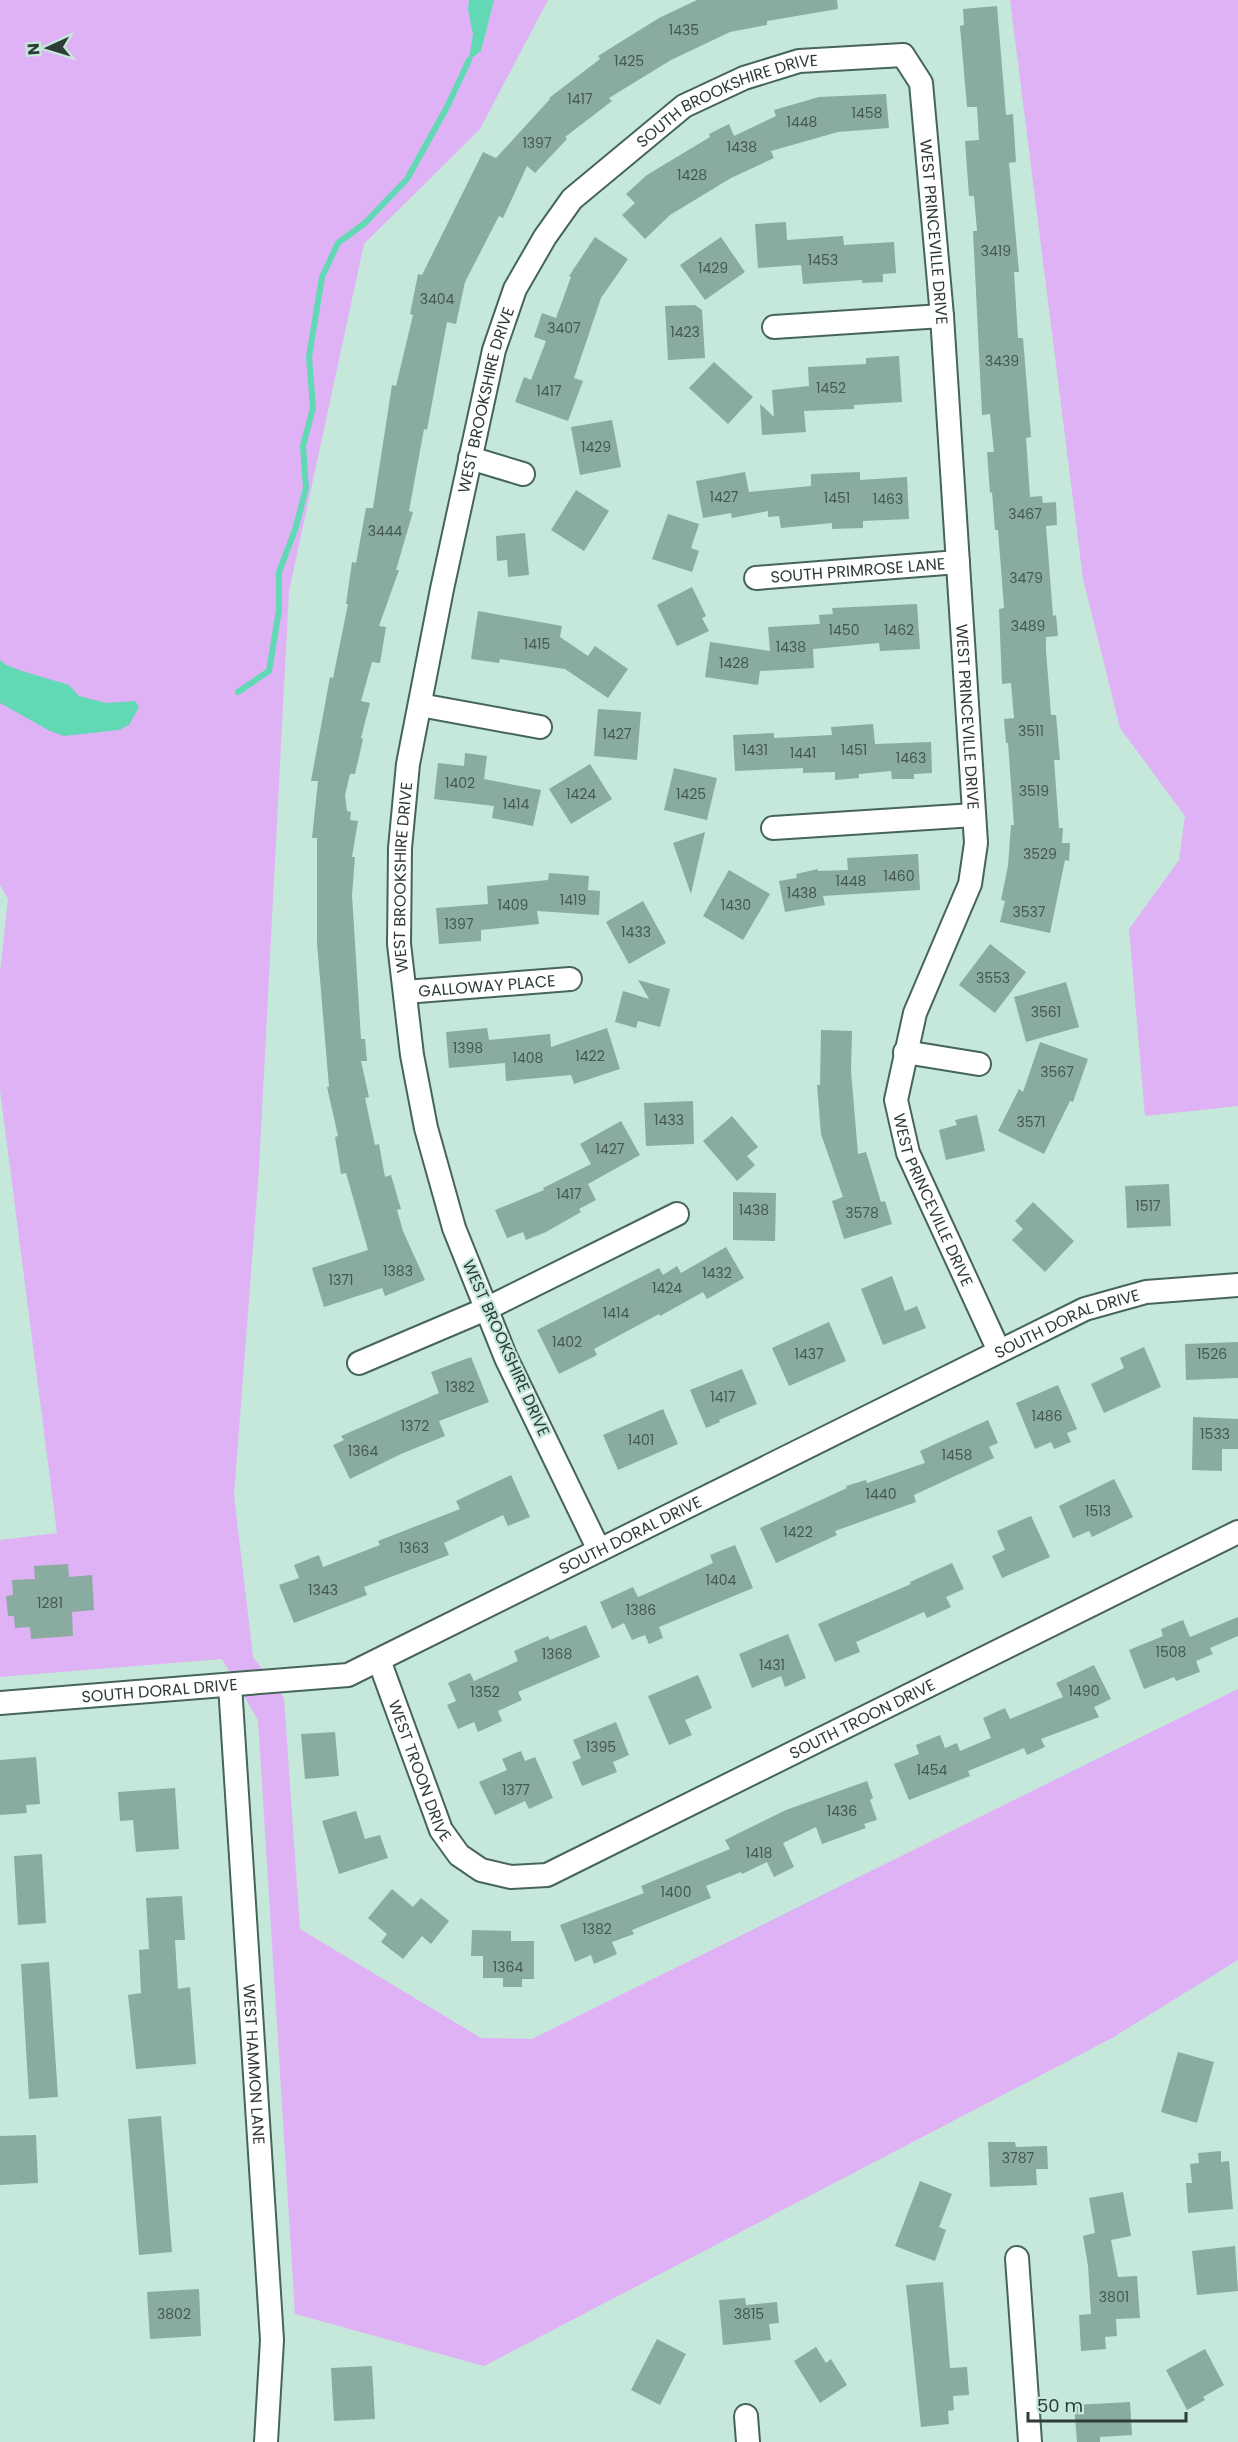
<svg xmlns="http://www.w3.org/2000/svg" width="1238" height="2442" viewBox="0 0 1238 2442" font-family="Poppins,sans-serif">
	<rect width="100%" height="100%" fill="#c5e8db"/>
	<!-- green -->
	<g fill="#dfb2f5">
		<path d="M0 0H548L480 129 364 244 289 591 259 1169 234 1495 253 1657 284 1698 300 1929 481 2038 532 2039 1238 1689V1960L1112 2038 484 2366 295 2314 258 1720 222 1659 0 1677V1540L57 1533 0 1090V972L8 899 0 885Z"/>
		<path d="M1010 0H1238V1106L1145 1116 1129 929 1179 860 1185 816 1120 728 1083 579Z"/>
	</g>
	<!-- water -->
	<g fill="#61d9b5">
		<path d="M469 0H494L481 51 469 60 473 34 468 9Z"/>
		<path d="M0 660 6 665 22 671 69 685 79 696 106 703 135 701 139 707 129 725 119 730 64 736 50 731 0 703Z"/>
	</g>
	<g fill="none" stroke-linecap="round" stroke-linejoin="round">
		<!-- stream -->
		<path stroke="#61d9b5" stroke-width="6" d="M238 692 269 671 279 610V572L296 527 306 488 303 446 313 408 309 357 322 277 338 243 365 223 407 179 447 107 469 60"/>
	</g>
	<!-- building -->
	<g fill="#8aab9f">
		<path d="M697 0H837L838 9 767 21V25L730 32 671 60 609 98 612 101 565 137 567 139 535 173 527 166 503 218 499 216 465 282 456 324 447 322 427 430 424 429 409 511 413 512 396 570H399L379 626 386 627 380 663 372 662 361 701 370 703 361 738 363 739 355 774H350L345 795 347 811 351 812 350 820 358 821 352 857H355L352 895 361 1039H365L367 1061H361L369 1097 365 1098 375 1145 379 1144 385 1177 391 1175 401 1209 397 1210 403 1231 425 1280 385 1296 382 1288 324 1307 312 1268 368 1250 346 1173 341 1174 335 1137 338 1136 327 1087H329L317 943V838H312L318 781H311L330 677 333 678 348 604H346L352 562 356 563 366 508H373L392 385 396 386 413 315 410 314 418 274 422 275 483 152 496 158 550 99 549 98 600 59 598 56 659 18Z"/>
		<path d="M997 6 1006 115 1013 114 1016 162 1009 163 1019 272H1014L1018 338H1023L1031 437 1026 438 1030 497 1042 496 1043 503 1056 502 1057 525 1046 526 1053 616 1056 615 1058 636 1046 637V650L1051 715H1056L1060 760H1054L1059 828H1063L1062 843H1070L1069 861 1065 860 1050 933 1000 922 1005 901 1001 900 1008 866 1011 825H1014L1008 743H1006L1004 719 1014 718 1011 683 1002 684 999 609 1004 608 998 530H995L992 492 990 493 987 452H994L990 414 982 415 973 231H977L974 196H969L965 141 979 140 977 107H967L960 26 964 25 963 9Z"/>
		<path d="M886 94 889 128 838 132 771 151 774 158 731 178 670 215 645 239 622 215 635 203 626 194 647 175 710 137 709 134 729 124 734 136 776 116 774 110 819 97Z"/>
		<path d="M786 222 787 240 843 236 844 245 894 242 896 273 883 274V282L862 283V280L803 284 801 265 758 268 755 224Z"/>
		<path d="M595 237 628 259 601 298 574 378 583 381 568 421 515 402 524 377 531 380 546 341 534 337 542 313 556 318 571 277 569 276Z"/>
		<path d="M721 237 745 272 705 300 680 265Z"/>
		<path d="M695 305 702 310 705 358 668 360 665 306Z"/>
		<path d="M899 356 902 402 854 405V409L804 411 806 432 762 435 760 404 774 417 772 390 809 386 808 367 866 364V358Z"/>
		<path d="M714 362 753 397 728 424 689 388Z"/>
		<path d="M612 420 621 467 580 475 571 427Z"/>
		<path d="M745 472 749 492 811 486V474L860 472V480L907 477 909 519 863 521V528L832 529V523L781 528 779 516 768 517V511L732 518 731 513 703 518 696 481Z"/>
		<path d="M576 490 609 511 584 551 551 530Z"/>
		<path d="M668 514 699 524 691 548 699 551 692 572 652 559Z"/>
		<path d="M525 533 529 575 508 577 507 560 497 561 496 536Z"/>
		<path d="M692 587 706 616 702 618 709 631 677 646 657 605Z"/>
		<path d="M917 604 920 649 880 651 879 643 813 649 814 668 760 671 758 685 705 677 710 642 770 651 768 627 820 624 819 615 833 614 832 608Z"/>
		<path d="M478 611 562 626 560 637 588 656 595 646 628 669 608 698 565 669 500 659 499 663 471 659Z"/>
		<path d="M598 709 641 712 637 760 594 756Z"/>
		<path d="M873 724 875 744 931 742 932 773 914 774V779H892L891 771 859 774V778L835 780V772L803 773V768L735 771 733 735 774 733V738L832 735 831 727Z"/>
		<path d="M465 753 487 756 484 779 541 790 533 826 492 818 494 806 434 799 438 763 464 766Z"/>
		<path d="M590 764 612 799 571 824 549 789Z"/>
		<path d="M674 768 717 778 707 820 664 810Z"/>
		<path d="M705 832 691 894 673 843Z"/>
		<path d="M918 854 920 890 823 896 825 905 785 912 779 881 797 878 796 874 818 869V871L848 870 847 858Z"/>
		<path d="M729 870 770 894 743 940 703 916Z"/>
		<path d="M549 873 589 876 588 890 600 891 599 915 537 911 539 924 481 930V941L439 944 436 908 488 904 487 886 548 880Z"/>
		<path d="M643 901 666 943 629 964 606 922Z"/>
		<path d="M990 944 1026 972 995 1013 959 985Z"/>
		<path d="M638 980 670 989 660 1027 638 1021 636 1028 615 1022 623 991 649 999Z"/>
		<path d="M1066 982 1079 1027 1026 1042 1014 997Z"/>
		<path d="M487 1028 489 1040 550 1034 551 1047 607 1028 620 1069 574 1084 571 1075 506 1081 505 1063 449 1068 446 1032Z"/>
		<path d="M821 1030 852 1031 851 1071 858 1154 866 1152 881 1202 885 1201 892 1224 844 1239 832 1201 843 1197 821 1134 817 1085H820Z"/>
		<path d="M1040 1042 1088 1059 1073 1102 1070 1101 1044 1154 998 1131 1019 1089 1023 1092Z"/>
		<path d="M693 1101 694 1144 646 1146 644 1103Z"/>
		<path d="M977 1115 985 1151 946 1160 939 1130 957 1125 955 1120Z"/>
		<path d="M732 1116 758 1147 747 1156 755 1165 737 1181 703 1141Z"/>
		<path d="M621 1121 640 1155 588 1184 596 1200 579 1209 581 1212 546 1232 526 1240 523 1232 507 1238 495 1210 544 1190 543 1188 591 1164 580 1144Z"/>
		<path d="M1169 1184 1171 1226 1127 1228 1125 1186Z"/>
		<path d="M733 1192 776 1193 775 1241 733 1240Z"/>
		<path d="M1033 1202 1074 1241 1045 1272 1012 1240 1023 1229 1015 1221Z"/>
		<path d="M726 1247 744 1278 707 1299 703 1292 660 1316 659 1314 594 1349 597 1355 559 1374 537 1330 659 1268 663 1275 677 1266 681 1273Z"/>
		<path d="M892 1276 905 1311 917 1306 926 1328 883 1345 861 1289Z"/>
		<path d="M829 1322 846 1361 789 1386 772 1348Z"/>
		<path d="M1238 1342V1378L1186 1380 1185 1344Z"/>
		<path d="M1144 1347 1161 1387 1104 1413 1091 1384 1124 1368 1120 1358Z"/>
		<path d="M471 1357 489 1402 439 1421 445 1436 401 1454 350 1479 333 1445 344 1440 341 1436 439 1393 431 1372Z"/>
		<path d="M742 1369 757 1404 719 1420 720 1422 706 1428 690 1390Z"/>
		<path d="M1058 1385 1077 1429 1067 1433 1071 1442 1054 1449 1051 1442 1035 1449 1016 1403Z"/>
		<path d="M663 1409 678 1444 618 1470 603 1435Z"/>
		<path d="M1193 1417 1238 1419V1449H1222V1471L1192 1470Z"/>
		<path d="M988 1420 998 1443 989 1447 994 1458 914 1495 916 1502 835 1531 837 1535 776 1563 760 1528 847 1488 846 1486 866 1480 867 1483 925 1463 920 1451Z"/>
		<path d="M511 1475 530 1517 508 1526 503 1515 444 1543 449 1555 364 1587 367 1595 294 1623 279 1585 299 1578 294 1565 319 1555 323 1567 380 1545 378 1541 460 1509 456 1501Z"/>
		<path d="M1114 1479 1133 1517 1092 1537 1089 1531 1073 1538 1059 1506Z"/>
		<path d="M1031 1516 1050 1557 1002 1578 992 1556 1005 1550 997 1531Z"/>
		<path d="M735 1545 753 1588 659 1627 663 1638 649 1644 645 1635 632 1640 624 1623 612 1629 600 1602 633 1587 638 1597 643 1595 713 1563 710 1555Z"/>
		<path d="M952 1563 964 1589 946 1597 951 1607 927 1618 924 1612 856 1642 860 1652 835 1662 818 1624 911 1584 910 1582Z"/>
		<path d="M68 1564 69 1577 92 1575 94 1610 72 1612 73 1636 31 1639 30 1627 15 1628 14 1616H8L6 1596 13 1595 12 1580 35 1579 34 1566Z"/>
		<path d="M1238 1617V1636L1210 1648 1213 1654 1196 1661 1200 1672 1176 1681 1174 1677 1144 1689 1129 1650 1163 1636 1161 1629 1183 1620 1190 1637Z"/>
		<path d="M586 1625 600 1657 518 1692 522 1700 498 1711 502 1721 478 1732 474 1722 458 1729 447 1705 456 1701 448 1683 470 1673 474 1681 518 1661 514 1651 548 1636 550 1640Z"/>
		<path d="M788 1634 806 1678 785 1687 781 1676 752 1688 739 1654Z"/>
		<path d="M1094 1665 1111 1699 1094 1707 1099 1717 1041 1739 1045 1747 1027 1755 1024 1748 968 1771 970 1776 909 1800 894 1764 919 1754 916 1745 940 1735 945 1748 957 1743 960 1751 991 1738 983 1718 1005 1708 1010 1719 1063 1697 1056 1683Z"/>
		<path d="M698 1675 712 1708 685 1720 692 1735 669 1745 648 1696Z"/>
		<path d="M616 1722 629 1755 613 1762 617 1772 582 1786 572 1762 581 1758 573 1740Z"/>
		<path d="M335 1732 339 1776 305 1779 301 1734Z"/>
		<path d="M521 1751 525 1761 535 1757 553 1798 529 1809 525 1801 495 1815 479 1782 507 1770 502 1759Z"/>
		<path d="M36 1757 40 1804 26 1805 27 1813 0 1815V1760Z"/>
		<path d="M867 1781 873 1798 870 1800 877 1820 864 1824 866 1828 822 1844 816 1827 783 1843 794 1867 774 1877 767 1862 742 1874 741 1872 706 1886 711 1898 632 1930 634 1934 612 1942 617 1954 594 1964 591 1955 575 1962 560 1925 644 1893 641 1886 730 1849 725 1840 786 1810Z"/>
		<path d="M175 1788 179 1849 136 1852 133 1820 120 1821 118 1792Z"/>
		<path d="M356 1811 365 1839 380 1835 388 1858 339 1874 322 1821Z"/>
		<path d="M42 1854 46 1923 18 1925 14 1856Z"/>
		<path d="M392 1889 413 1907 421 1898 449 1921 431 1944 422 1936 403 1959 381 1942 387 1934 368 1918Z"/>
		<path d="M182 1896 185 1940H175L178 1989 190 1987 196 2064 136 2069 128 1995 141 1993 139 1950 149 1949 146 1898Z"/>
		<path d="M472 1930 511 1931V1941H534V1979H522V1987H503V1978H483V1956H471Z"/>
		<path d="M49 1962 58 2097 29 2099 21 1964Z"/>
		<path d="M1178 2052 1214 2062 1197 2123 1161 2112Z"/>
		<path d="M161 2116 172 2252 139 2255 128 2119Z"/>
		<path d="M36 2135 38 2183 0 2185V2136Z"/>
		<path d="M988 2142H1015L1016 2147 1047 2146 1048 2169H1036L1037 2185 990 2187Z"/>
		<path d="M1221 2151V2162L1229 2161 1233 2209 1188 2213 1186 2183H1192L1190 2164 1199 2163 1198 2153Z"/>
		<path d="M920 2181 952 2194 939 2227 946 2230 935 2261 895 2246Z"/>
		<path d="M1123 2192 1131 2236 1111 2240 1118 2277 1137 2276 1140 2318 1116 2319 1117 2336 1105 2337 1106 2349 1081 2351 1079 2315 1091 2314 1088 2266 1083 2236 1095 2233 1089 2198Z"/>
		<path d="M1235 2246 1238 2291 1197 2295 1192 2251Z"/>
		<path d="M943 2282 950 2368 967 2367 969 2395 953 2396 954 2410 948 2411 949 2424 921 2427 906 2285Z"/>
		<path d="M199 2289 201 2336 150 2339 147 2292Z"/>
		<path d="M745 2298 746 2305 777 2302 779 2323 769 2324 771 2340 723 2345 719 2300Z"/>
		<path d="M657 2339 686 2354 660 2405 631 2390Z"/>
		<path d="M816 2347 826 2363 831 2359 847 2385 820 2403 794 2361Z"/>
		<path d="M1205 2349 1224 2385 1203 2397 1205 2400 1187 2410 1166 2370Z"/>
		<path d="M372 2366 375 2419 334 2421 331 2368Z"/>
		<path d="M1130 2402 1132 2435 1100 2437V2442H1077L1074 2405Z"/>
	</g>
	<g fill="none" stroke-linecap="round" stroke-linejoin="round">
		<!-- minor casing -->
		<g stroke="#46655a" stroke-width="26">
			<g id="minor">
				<path d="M774 327 942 316"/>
				<path d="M470 458 523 474"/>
				<path id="s1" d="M756 578 958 562"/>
				<path d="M420 705 540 727"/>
				<path d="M773 828 974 815"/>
				<path id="s2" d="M405 992 570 979"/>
				<path d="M905 1052 979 1064"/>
				<path d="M359 1363 486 1309 677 1214"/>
				<path id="s3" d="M599 1550 506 1358 454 1228 426 1128 412 1055 399 944 400 848 408 764 442 589 494 350 515 289 545 237 572 199 684 106 744 78 799 61 903 55 921 83 942 316 976 843 970 884 915 1013 896 1100 908 1153 999 1351"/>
				<path id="s4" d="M379 1660 441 1830 459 1855 481 1870 511 1877 547 1875 1238 1532"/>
				<path id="s5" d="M230 1685 272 2340 266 2442"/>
				<path id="s6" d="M0 1703 348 1675 1085 1309 1146 1292 1238 1285"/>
				<path d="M1017 2258 1030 2442"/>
				<path d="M746 2416 748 2442"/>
			</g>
		</g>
		<!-- minor -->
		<use href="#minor" stroke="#fff" stroke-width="22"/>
	</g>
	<g text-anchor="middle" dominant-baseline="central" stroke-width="4.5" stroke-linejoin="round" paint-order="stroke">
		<!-- number labels -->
		<g font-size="14" fill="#455851">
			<text x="684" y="30">1435</text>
			<text x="629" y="61">1425</text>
			<text x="580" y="99">1417</text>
			<text x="867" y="113">1458</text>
			<text x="802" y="122">1448</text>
			<text x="537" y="143">1397</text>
			<text x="742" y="147">1438</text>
			<text x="692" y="175">1428</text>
			<text x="996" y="251">3419</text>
			<text x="823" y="260">1453</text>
			<text x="713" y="268">1429</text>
			<text x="437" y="299">3404</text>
			<text x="564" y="328">3407</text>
			<text x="685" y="332">1423</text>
			<text x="1002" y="361">3439</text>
			<text x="831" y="388">1452</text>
			<text x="549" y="391">1417</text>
			<text x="596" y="447">1429</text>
			<text x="724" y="497">1427</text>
			<text x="837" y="498">1451</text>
			<text x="888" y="499">1463</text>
			<text x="1025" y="514">3467</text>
			<text x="385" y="531">3444</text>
			<text x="1026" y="578">3479</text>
			<text x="1028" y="626">3489</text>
			<text x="844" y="630">1450</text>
			<text x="899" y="630">1462</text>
			<text x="537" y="644">1415</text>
			<text x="791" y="647">1438</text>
			<text x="734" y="663">1428</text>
			<text x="1031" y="731">3511</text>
			<text x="617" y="734">1427</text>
			<text x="755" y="750">1431</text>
			<text x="854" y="750">1451</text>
			<text x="803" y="753">1441</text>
			<text x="911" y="758">1463</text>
			<text x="460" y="783">1402</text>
			<text x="1034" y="791">3519</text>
			<text x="581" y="794">1424</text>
			<text x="691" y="794">1425</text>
			<text x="516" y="804">1414</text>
			<text x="1040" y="854">3529</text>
			<text x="899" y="876">1460</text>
			<text x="851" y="881">1448</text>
			<text x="802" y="893">1438</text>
			<text x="573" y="900">1419</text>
			<text x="513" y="905">1409</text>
			<text x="736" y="905">1430</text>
			<text x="1029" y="912">3537</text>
			<text x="459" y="924">1397</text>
			<text x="636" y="932">1433</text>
			<text x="993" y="978">3553</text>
			<text x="1046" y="1012">3561</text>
			<text x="468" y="1048">1398</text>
			<text x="590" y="1056">1422</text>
			<text x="528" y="1058">1408</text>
			<text x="1057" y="1072">3567</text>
			<text x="669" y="1120">1433</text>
			<text x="1031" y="1122">3571</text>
			<text x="610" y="1149">1427</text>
			<text x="569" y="1194">1417</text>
			<text x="1148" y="1206">1517</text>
			<text x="754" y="1210">1438</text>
			<text x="862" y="1213">3578</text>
			<text x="398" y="1271">1383</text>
			<text x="717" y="1273">1432</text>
			<text x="341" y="1280">1371</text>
			<text x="667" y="1288">1424</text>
			<text x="616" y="1313">1414</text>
			<text x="567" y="1342">1402</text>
			<text x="809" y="1354">1437</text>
			<text x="1212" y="1354">1526</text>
			<text x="460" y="1387">1382</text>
			<text x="723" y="1397">1417</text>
			<text x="1047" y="1416">1486</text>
			<text x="415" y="1426">1372</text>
			<text x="1215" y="1434">1533</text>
			<text x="641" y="1440">1401</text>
			<text x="363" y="1451">1364</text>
			<text x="957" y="1455">1458</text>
			<text x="881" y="1494">1440</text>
			<text x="1098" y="1511">1513</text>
			<text x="798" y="1532">1422</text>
			<text x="414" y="1548">1363</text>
			<text x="721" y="1580">1404</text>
			<text x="323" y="1590">1343</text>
			<text x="50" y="1603">1281</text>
			<text x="641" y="1610">1386</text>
			<text x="1171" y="1652">1508</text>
			<text x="557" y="1654">1368</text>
			<text x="772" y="1665">1431</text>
			<text x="1084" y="1691">1490</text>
			<text x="485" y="1692">1352</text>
			<text x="601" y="1747">1395</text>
			<text x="932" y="1770">1454</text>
			<text x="516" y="1790">1377</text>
			<text x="842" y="1811">1436</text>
			<text x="759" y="1853">1418</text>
			<text x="676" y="1892">1400</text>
			<text x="597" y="1929">1382</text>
			<text x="508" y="1967">1364</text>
			<text x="1018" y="2158">3787</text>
			<text x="1114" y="2297">3801</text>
			<text x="174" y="2314">3802</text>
			<text x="749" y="2314">3815</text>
		</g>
		<!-- street labels -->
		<g font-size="16" fill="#2e3c37" stroke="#c5e8db">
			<text stroke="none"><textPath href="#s3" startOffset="1605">SOUTH BROOKSHIRE DRIVE</textPath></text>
			<text stroke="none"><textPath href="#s3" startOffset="1974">WEST PRINCEVILLE DRIVE</textPath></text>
			<text stroke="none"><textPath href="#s3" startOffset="1196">WEST BROOKSHIRE DRIVE</textPath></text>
			<text stroke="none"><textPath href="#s1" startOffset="102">SOUTH PRIMROSE LANE</textPath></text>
			<text stroke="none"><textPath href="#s3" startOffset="2460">WEST PRINCEVILLE DRIVE</textPath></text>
			<text stroke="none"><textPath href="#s3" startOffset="710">WEST BROOKSHIRE DRIVE</textPath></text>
			<text stroke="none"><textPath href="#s2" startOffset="82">GALLOWAY PLACE</textPath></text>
			<text stroke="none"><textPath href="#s3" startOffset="2964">WEST PRINCEVILLE DRIVE</textPath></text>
			<text stroke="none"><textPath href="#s6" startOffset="1150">SOUTH DORAL DRIVE</textPath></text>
			<text transform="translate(506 1348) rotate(66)">WEST BROOKSHIRE DRIVE</text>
			<text stroke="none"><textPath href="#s6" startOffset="664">SOUTH DORAL DRIVE</textPath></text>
			<text stroke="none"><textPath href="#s6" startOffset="160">SOUTH DORAL DRIVE</textPath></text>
			<text stroke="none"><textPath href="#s4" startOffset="657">SOUTH TROON DRIVE</textPath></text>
			<text stroke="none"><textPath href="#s4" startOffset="118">WEST TROON DRIVE</textPath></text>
			<text stroke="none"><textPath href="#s5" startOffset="380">WEST HAMMON LANE</textPath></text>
		</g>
	</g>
	<!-- north arrow -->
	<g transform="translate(48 48) rotate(266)" stroke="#c5e8db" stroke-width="4.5" paint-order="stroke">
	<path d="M0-4.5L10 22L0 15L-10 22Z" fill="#2e3c37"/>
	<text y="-9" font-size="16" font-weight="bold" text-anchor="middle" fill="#2e3c37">N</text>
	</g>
	<!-- scale -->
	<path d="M1028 2412v9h158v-9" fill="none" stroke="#2e3c37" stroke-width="3"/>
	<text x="1037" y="2412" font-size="18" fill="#2e3c37" stroke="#c5e8db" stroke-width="4.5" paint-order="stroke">50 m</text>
</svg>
